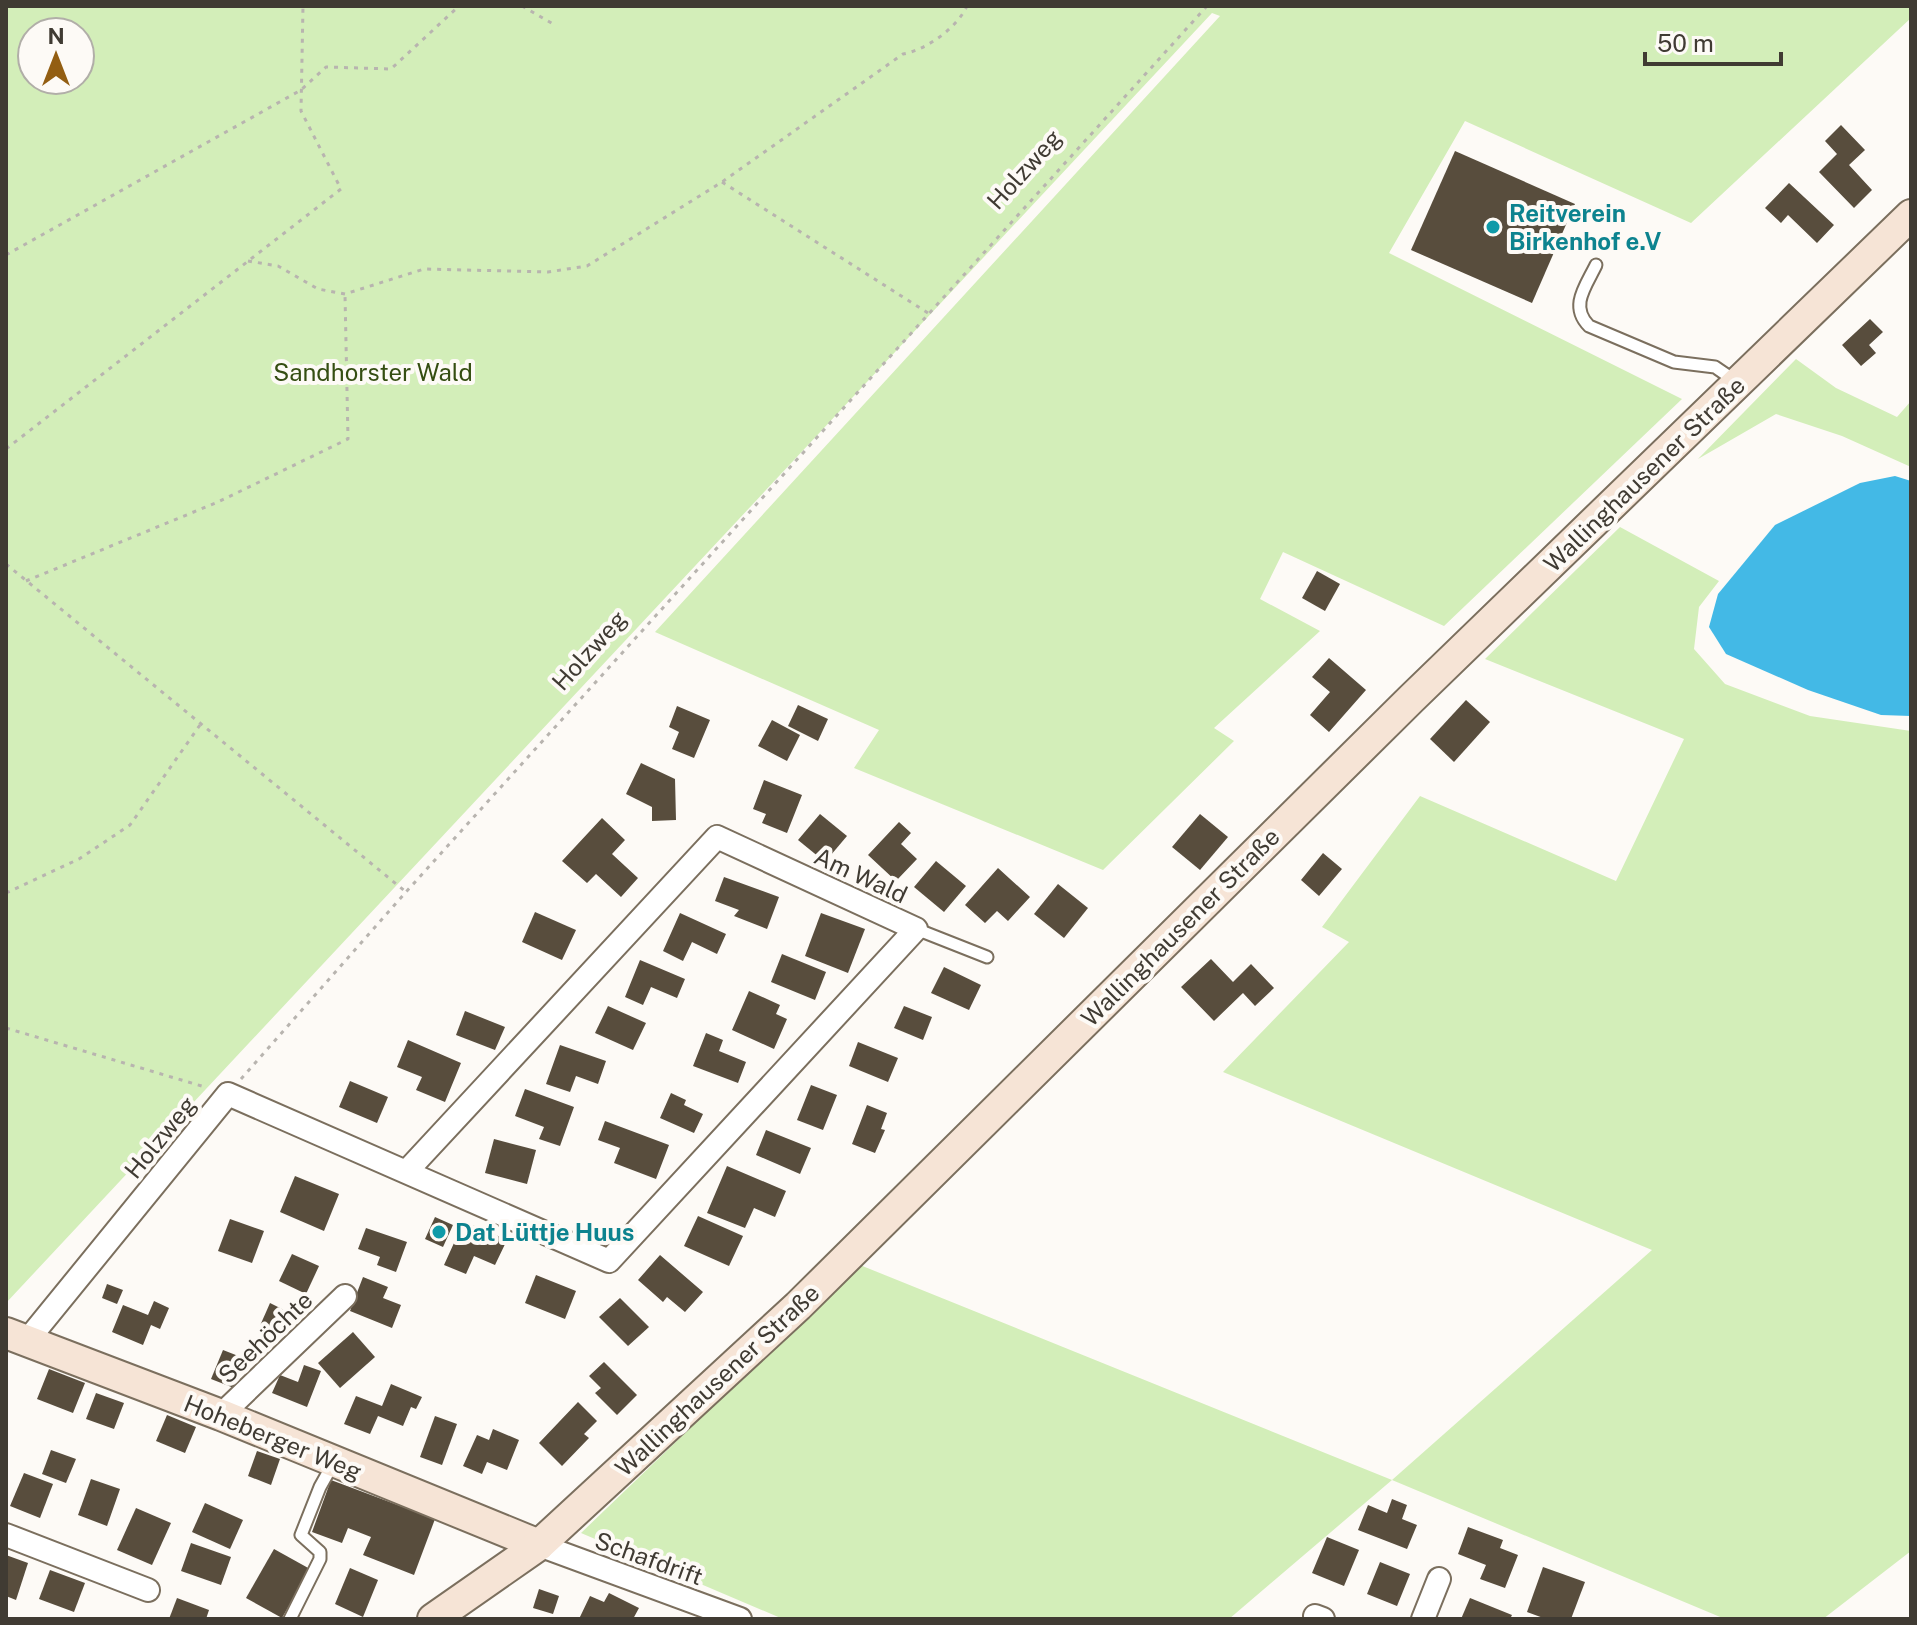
<svg xmlns="http://www.w3.org/2000/svg" width="1917" height="1625" viewBox="0 0 1917 1625" font-family="'Public Sans',sans-serif">
	<rect width="100%" height="100%" fill="#fdfaf6"/>
	<!-- green -->
	<g fill="#d3eeb9" fill-rule="evenodd">
		<path d="M6 6H1911V18L1691 223 1465 121 1389 253 1682 399 1444 626 1283 552 1260 599 1320 631 1214 728 1234 741 1103 870 854 768 879 730 655 632 1220 16 1212 13 6 1303ZM80 32V80H32V32Z"/>
		<path d="M1796 359 1836 388 1897 417 1911 401V467L1842 436 1776 414 1698 459Z"/>
		<path d="M1620 527 1719 581 1699 607 1694 649 1725 684 1810 716 1911 731V1551L1823 1619H1725L1392 1480 1229 1619H783L581 1533 860 1265 1392 1480 1652 1250 1223 1072 1349 942 1322 927 1420 796 1616 881 1684 739 1485 659Z"/>
	</g>
	<!-- water -->
	<path fill="#43b9e6" d="M1895 476 1911 481V716L1881 715 1808 690 1726 654 1709 627 1718 594 1775 525 1860 483Z"/>
	<!-- building -->
	<g fill="#584d3d">
		<path d="M1841 125 1865 150 1849 165 1872 190 1854 208 1819 172 1837 154 1825 141Z"/>
		<path d="M1455 151 1575 204 1532 303 1411 250Z"/>
		<path d="M1789 183 1834 225 1817 243 1788 215 1781 223 1765 208Z"/>
		<path d="M1870 319 1883 332 1869 345 1876 353 1861 366 1842 345Z"/>
		<path d="M1317 571 1340 584 1325 611 1302 598Z"/>
		<path d="M1329 658 1366 690 1329 732 1310 715 1330 692 1312 677Z"/>
		<path d="M1466 700 1490 722 1454 762 1430 739Z"/>
		<path d="M798 705 828 719 818 741 788 726Z"/>
		<path d="M677 706 710 720 694 758 672 749 679 732 669 727Z"/>
		<path d="M772 720 800 735 787 761 758 746Z"/>
		<path d="M641 763 675 779 676 820 652 821V807L626 794Z"/>
		<path d="M764 780 802 795 787 833 762 823 766 814 753 809Z"/>
		<path d="M820 814 847 836 825 862 798 840Z"/>
		<path d="M1200 814 1228 837 1200 870 1172 847Z"/>
		<path d="M602 818 625 840 612 854 638 878 621 897 596 874 587 883 562 861Z"/>
		<path d="M899 822 911 833 901 844 917 859 896 881 868 855Z"/>
		<path d="M1323 853 1342 869 1319 896 1301 880Z"/>
		<path d="M936 861 966 886 944 912 914 887Z"/>
		<path d="M998 868 1030 897 1008 921 997 911 985 923 965 905Z"/>
		<path d="M724 877 779 897 767 929 734 916 739 910 715 901Z"/>
		<path d="M1058 884 1088 908 1064 938 1034 914Z"/>
		<path d="M535 912 576 930 562 960 522 942Z"/>
		<path d="M680 913 726 934 717 954 692 942 683 961 663 951Z"/>
		<path d="M821 913 865 929 848 973 805 956Z"/>
		<path d="M782 954 826 972 815 1000 771 982Z"/>
		<path d="M1211 959 1233 982 1251 964 1274 988 1255 1006 1243 993 1214 1021 1181 987Z"/>
		<path d="M640 960 685 979 677 998 651 987 643 1005 625 997Z"/>
		<path d="M944 967 981 985 969 1010 931 993Z"/>
		<path d="M749 991 780 1005 776 1014 787 1019 774 1049 732 1030Z"/>
		<path d="M608 1006 646 1023 633 1050 595 1033Z"/>
		<path d="M904 1006 932 1017 923 1040 894 1028Z"/>
		<path d="M465 1011 505 1027 495 1050 456 1035Z"/>
		<path d="M706 1033 723 1040 719 1051 746 1062 738 1083 693 1066Z"/>
		<path d="M408 1040 461 1063 445 1102 416 1090 422 1077 397 1067Z"/>
		<path d="M858 1042 898 1058 888 1082 849 1066Z"/>
		<path d="M560 1045 606 1061 598 1084 576 1076 570 1092 546 1084Z"/>
		<path d="M350 1081 388 1097 377 1123 339 1107Z"/>
		<path d="M811 1085 837 1095 823 1130 797 1120Z"/>
		<path d="M525 1089 574 1107 560 1146 539 1139 544 1127 515 1116Z"/>
		<path d="M671 1093 686 1100 684 1105 703 1114 694 1133 660 1118Z"/>
		<path d="M867 1105 887 1113 881 1129 885 1130 875 1153 852 1144Z"/>
		<path d="M605 1121 669 1145 656 1179 614 1163 620 1148 598 1140Z"/>
		<path d="M766 1130 811 1148 800 1174 756 1155Z"/>
		<path d="M494 1139 536 1150 527 1184 485 1173Z"/>
		<path d="M727 1166 786 1191 775 1217 754 1208 745 1228 707 1213Z"/>
		<path d="M295 1176 339 1194 324 1231 280 1212Z"/>
		<path d="M698 1216 743 1236 729 1266 684 1246Z"/>
		<path d="M435 1217 453 1225 443 1247 425 1239Z"/>
		<path d="M230 1219 264 1231 252 1263 218 1251Z"/>
		<path d="M464 1221 507 1240 495 1265 474 1256 466 1274 444 1265Z"/>
		<path d="M366 1228 407 1242 396 1272 377 1265 380 1257 358 1249Z"/>
		<path d="M292 1254 319 1266 306 1294 279 1281Z"/>
		<path d="M660 1255 703 1292 685 1312 667 1297 663 1302 638 1280Z"/>
		<path d="M536 1275 576 1291 565 1319 525 1303Z"/>
		<path d="M363 1277 388 1287 383 1298 401 1305 392 1328 350 1311Z"/>
		<path d="M107 1284 123 1290 117 1304 102 1298Z"/>
		<path d="M620 1298 649 1327 628 1346 599 1317Z"/>
		<path d="M154 1301 169 1308 160 1329 151 1325 143 1345 112 1332 123 1305 148 1315Z"/>
		<path d="M270 1303 288 1312 277 1336 259 1328Z"/>
		<path d="M353 1332 375 1357 340 1388 318 1363Z"/>
		<path d="M223 1350 246 1359 234 1388 211 1379Z"/>
		<path d="M604 1362 637 1395 617 1415 595 1393 601 1388 589 1376Z"/>
		<path d="M304 1365 321 1371 307 1407 272 1393 280 1375 298 1382Z"/>
		<path d="M49 1369 85 1383 73 1413 37 1399Z"/>
		<path d="M391 1384 422 1397 416 1409 411 1407 403 1426 378 1416 370 1434 344 1424 356 1396 382 1406Z"/>
		<path d="M96 1393 124 1403 114 1429 86 1419Z"/>
		<path d="M578 1402 597 1421 584 1434 589 1438 562 1466 539 1443Z"/>
		<path d="M167 1415 196 1427 185 1453 156 1441Z"/>
		<path d="M435 1416 457 1424 442 1465 420 1457Z"/>
		<path d="M493 1429 519 1440 507 1470 487 1462 482 1474 463 1466 477 1435 489 1440Z"/>
		<path d="M51 1450 76 1459 66 1483 42 1474Z"/>
		<path d="M257 1451 280 1459 271 1485 248 1476Z"/>
		<path d="M24 1473 53 1484 40 1518 10 1506Z"/>
		<path d="M91 1479 120 1489 107 1526 78 1515Z"/>
		<path d="M331 1480 435 1519 414 1575 363 1555 371 1537 348 1528 342 1543 312 1532Z"/>
		<path d="M1392 1499 1407 1505 1402 1519 1417 1525 1407 1549 1358 1530 1368 1505 1387 1513Z"/>
		<path d="M205 1503 243 1520 230 1549 192 1532Z"/>
		<path d="M136 1508 171 1523 152 1565 117 1550Z"/>
		<path d="M1468 1527 1503 1540 1500 1548 1518 1555 1505 1588 1480 1579 1486 1565 1458 1554Z"/>
		<path d="M1327 1537 1359 1550 1344 1586 1312 1573Z"/>
		<path d="M191 1543 231 1557 221 1585 181 1571Z"/>
		<path d="M274 1549 310 1569 282 1618 246 1598Z"/>
		<path d="M6 1555 28 1563 16 1600 6 1596Z"/>
		<path d="M1380 1562 1410 1574 1397 1606 1367 1594Z"/>
		<path d="M1543 1567 1585 1582 1571 1619H1546L1527 1612Z"/>
		<path d="M350 1568 378 1580 363 1617 335 1604Z"/>
		<path d="M50 1570 85 1583 74 1612 39 1599Z"/>
		<path d="M539 1589 559 1596 553 1614 533 1608Z"/>
		<path d="M609 1593 639 1608 633 1619H579L590 1596 604 1602Z"/>
		<path d="M177 1598 209 1610 206 1619H169Z"/>
		<path d="M1470 1598 1512 1615 1510 1619H1461Z"/>
	</g>
	<g fill="none" stroke-linecap="round" stroke-linejoin="round">
		<!-- lane casing -->
		<g stroke="#7b6f5e" stroke-width="15">
			<g id="lane">
				<path d="M1596 265C1586 286 1569 306 1589 326L1674 362 1715 367 1737 382"/>
				<path d="M916 929 987 957"/>
				<path d="M290 1619 320 1559V1552L301 1535 320 1487 334 1462"/>
			</g>
		</g>
		<!-- street casing -->
		<g stroke="#7b6f5e" stroke-width="26">
			<g id="street">
				<path d="M26 1342 228 1094 609 1261 916 929 717 837 407 1171"/>
				<path d="M221 1415 345 1296"/>
				<path d="M6 1535 148 1590"/>
				<path d="M539 1545 740 1619"/>
				<path d="M1315 1616 1323 1619"/>
				<path d="M1423 1619 1439 1579"/>
			</g>
		</g>
		<!-- secondary casing -->
		<g stroke="#7b6f5e" stroke-width="34">
			<g id="secondary">
				<path d="M6 1333 221 1415 539 1545"/>
				<path d="M433 1619 539 1545 798 1306 1411 699 1911 215"/>
			</g>
		</g>
		<!-- path -->
		<g stroke="#b8b4af" stroke-width="3" stroke-dasharray="4 6" stroke-linecap="butt">
			<path d="M522 6 553 24"/>
			<path d="M722 182 928 313"/>
			<path d="M6 255 301 90 326 67 391 69 459 6"/>
			<path d="M248 261 278 266 318 289 345 294 424 269 548 272 587 266 722 182 903 54C926 50 957 28 967 6"/>
			<path d="M6 449 341 189 301 111 303 6"/>
			<path d="M6 564 406 892"/>
			<path d="M26 581 218 502 348 439 345 295"/>
			<path d="M6 893 79 859 130 825 200 725"/>
			<path d="M6 1028 205 1087"/>
			<path d="M241 1079 406 892 1207 6"/>
		</g>
		<!-- lane -->
		<use href="#lane" stroke="#fff" stroke-width="11"/>
		<!-- street -->
		<use href="#street" stroke="#fff" stroke-width="22"/>
		<!-- secondary -->
		<use href="#secondary" stroke="#f6e4d6" stroke-width="30"/>
	</g>
	<!-- markers -->
	<g fill="#0f9aa8" stroke="#fdfaf6" stroke-width="3">
		<circle cx="1493" cy="227" r="8"/>
		<circle cx="439" cy="1232" r="8"/>
	</g>
	<g text-anchor="middle" dominant-baseline="central" stroke-width="8" stroke-linejoin="round" paint-order="stroke">
		<!-- street labels -->
		<g font-size="24" fill="#403b33" stroke="#fdfaf6">
			<text transform="translate(1024 169) rotate(-48)">Holzweg</text>
			<text transform="translate(1644 474) rotate(-44)">Wallinghausener Straße</text>
			<text transform="translate(589 650) rotate(-48)">Holzweg</text>
			<text transform="translate(861 875) rotate(25)">Am Wald</text>
			<text transform="translate(1180 927) rotate(-45)">Wallinghausener Straße</text>
			<text transform="translate(160 1137) rotate(-51)">Holzweg</text>
			<text transform="translate(265 1337) rotate(-44)">Seehöchte</text>
			<text transform="translate(717 1380) rotate(-43)">Wallinghausener Straße</text>
			<text transform="translate(273 1437) rotate(22)">Hoheberger Weg</text>
			<text transform="translate(649 1558) rotate(20)">Schafdrift</text>
		</g>
		<!-- culture labels -->
		<g font-size="24" font-weight="bold" fill="#0d838f" stroke="#fdfaf6" text-anchor="start">
			<text x="1509" y="213">Reitverein<tspan x="1509" dy="28">Birkenhof e.V</tspan></text>
			<text x="455" y="1232">Dat Lüttje Huus</text>
		</g>
		<!-- park labels -->
		<g font-size="24" fill="#354e12" stroke="#fdfaf6">
			<text x="373" y="372">Sandhorster Wald</text>
		</g>
	</g>
	<!-- border -->
	<rect width="1917" height="1625" fill="none" stroke="#403b33" stroke-width="16"/>
	<!-- north arrow -->
	<g transform="translate(56 56)"><circle r="38" fill="#fdfaf6" stroke="#b1aea8" stroke-width="2"/>
	<path d="M0-6L14 30L0 20L-14 30Z" fill="#935e12"/>
	<text y="-12" font-size="22" font-weight="bold" text-anchor="middle" fill="#403b33">N</text>
	</g>
	<!-- scale -->
	<path d="M1645 52v12h136v-12" fill="none" stroke="#403b33" stroke-width="4"/>
	<text x="1657" y="52" font-size="24" fill="#403b33" stroke="#fdfaf6" stroke-width="6" paint-order="stroke">50 m</text>
</svg>
